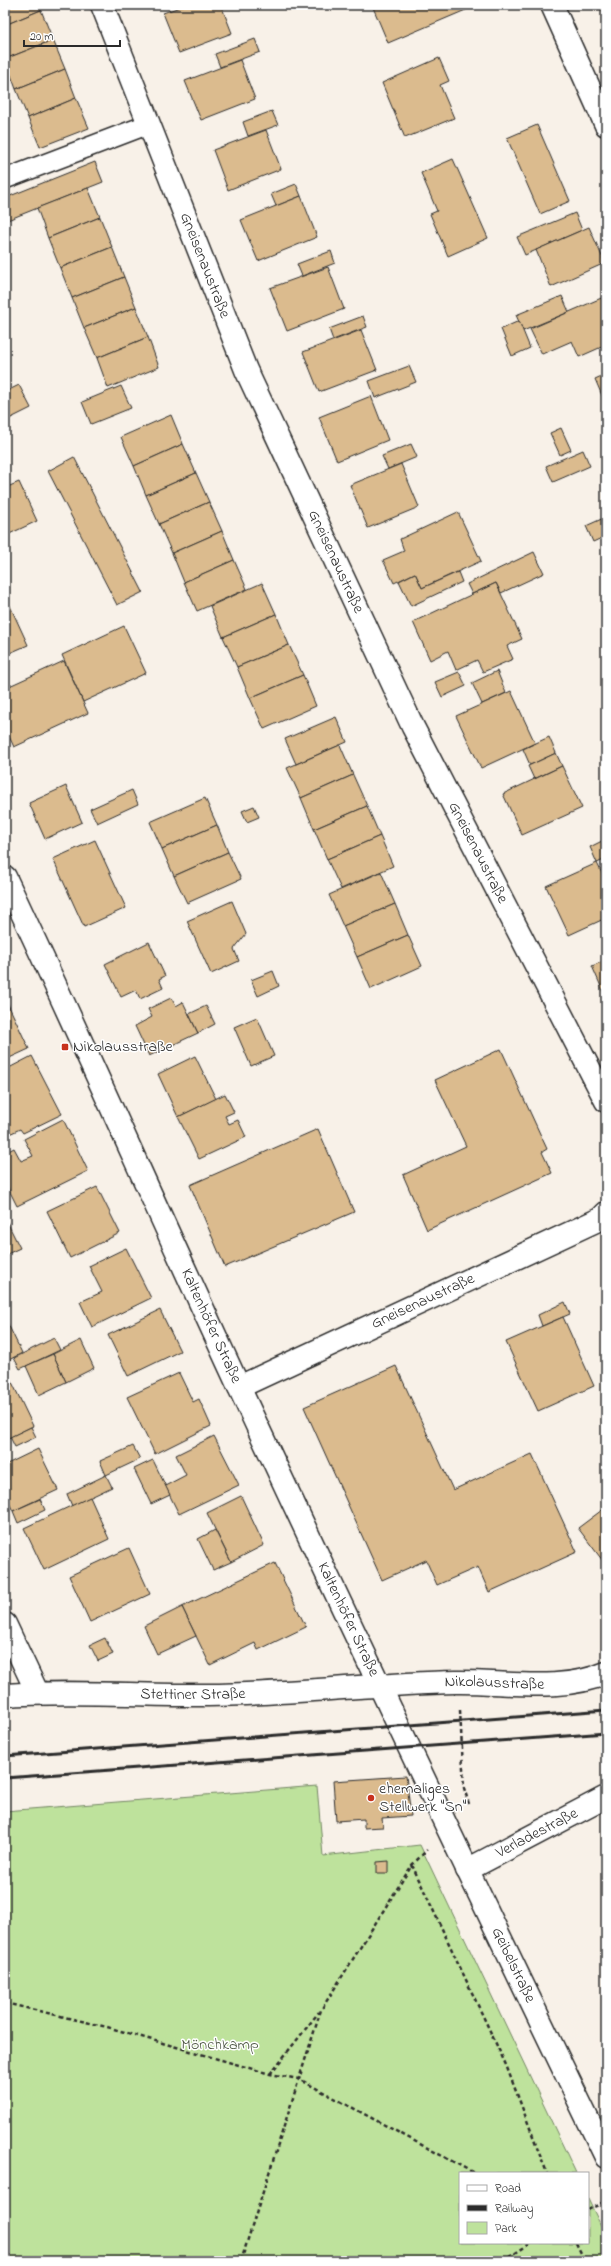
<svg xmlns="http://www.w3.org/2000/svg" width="611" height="2266" viewBox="0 0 611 2266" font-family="'Indie Flower',sans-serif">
	<rect width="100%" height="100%" fill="#f8f1e8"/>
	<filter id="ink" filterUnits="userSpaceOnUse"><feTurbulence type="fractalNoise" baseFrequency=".025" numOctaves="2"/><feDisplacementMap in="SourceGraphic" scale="8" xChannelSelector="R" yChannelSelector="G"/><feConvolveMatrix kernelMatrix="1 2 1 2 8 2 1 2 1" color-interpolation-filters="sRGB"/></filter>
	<g filter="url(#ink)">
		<!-- green -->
		<path fill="#bee29c" stroke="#748664" d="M317 1786 323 1856 420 1845 576 2173H460V2243H588V2199L606 2236V2261H5V1811Z"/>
		<!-- building -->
		<g fill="#dbbb8e" stroke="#2b2b2b">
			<path d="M5 5H39L41 10 5 25Z"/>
			<path d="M185 5H221L232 33 179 53 163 13Z"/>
			<path d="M372 5H466L468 9 388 43Z"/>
			<path d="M600 5H606V18Z"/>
			<path d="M41 10 53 40 5 59V25Z"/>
			<path d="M255 39 260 52 220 67 215 54Z"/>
			<path d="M53 40 65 69 16 89 5 59Z"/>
			<path d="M439 58 449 81 440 85 454 118 405 138 382 83Z"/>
			<path d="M240 60 255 99 201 120 185 81Z"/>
			<path d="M65 69 76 98 28 118 16 89Z"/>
			<path d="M76 98 89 128 40 147 28 118Z"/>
			<path d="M272 111 278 125 248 136 243 122Z"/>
			<path d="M537 125 570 201 540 214 507 138Z"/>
			<path d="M266 130 281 169 228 190 213 150Z"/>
			<path d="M453 159 488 238 448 256 430 214 437 211 421 173Z"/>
			<path d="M95 162 103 182 5 221V198Z"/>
			<path d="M296 184 301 196 276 206 271 194Z"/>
			<path d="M88 188 100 217 48 238 37 208Z"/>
			<path d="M301 196 317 237 258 261 241 220Z"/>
			<path d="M575 213 582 230 525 255 517 237Z"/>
			<path d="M100 217 112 247 60 268 48 238Z"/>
			<path d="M589 227 605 263 551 287 536 250Z"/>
			<path d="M112 247 124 277 72 298 60 268Z"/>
			<path d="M331 251 335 263 302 276 297 264Z"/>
			<path d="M328 267 344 309 287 331 270 288Z"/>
			<path d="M124 277 136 307 84 328 72 298Z"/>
			<path d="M562 296 569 312 523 331 516 315Z"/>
			<path d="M606 296V345L579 357 572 341 542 354 530 329Z"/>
			<path d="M136 307 148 337 97 358 84 328Z"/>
			<path d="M363 316 367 327 333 340 329 329Z"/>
			<path d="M519 321 530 348 512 356 501 329Z"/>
			<path d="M361 330 377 370 319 392 303 352Z"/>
			<path d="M148 337 159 367 108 388 97 358Z"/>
			<path d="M409 366 416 382 375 398 369 381Z"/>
			<path d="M606 374V405L595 379Z"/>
			<path d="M19 385 31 408 5 421V392Z"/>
			<path d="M121 386 131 408 91 424 82 402Z"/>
			<path d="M371 396 388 440 337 461 319 417Z"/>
			<path d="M171 415 183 444 134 466 121 437Z"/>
			<path d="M561 428 571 450 560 455 550 433Z"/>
			<path d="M183 444 196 473 146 495 134 466Z"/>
			<path d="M411 444 417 457 388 469 382 456Z"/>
			<path d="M583 450 590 466 553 482 546 466Z"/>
			<path d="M74 457 143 592 117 605 48 471Z"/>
			<path d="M401 464 419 507 368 528 350 485Z"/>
			<path d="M196 473 209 502 159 524 146 495Z"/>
			<path d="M19 482 37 521 5 536V488Z"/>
			<path d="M209 502 222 531 172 553 159 524Z"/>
			<path d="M458 512 481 561 422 588 415 573 394 583 383 560 404 551 400 539Z"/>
			<path d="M606 517V536L593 542 586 526Z"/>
			<path d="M222 531 234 560 184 582 172 553Z"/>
			<path d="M534 552 544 573 501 593 496 583 472 594 467 584Z"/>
			<path d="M234 560 247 589 197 611 184 582Z"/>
			<path d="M458 572 462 582 411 606 399 581 415 573 422 588Z"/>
			<path d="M262 583 276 614 223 637 210 606Z"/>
			<path d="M496 583 522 639 507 646 513 659 483 672 477 660 456 670 448 651 430 660 413 622Z"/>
			<path d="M5 595 28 645 5 655Z"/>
			<path d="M276 614 289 645 237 667 223 637Z"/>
			<path d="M124 626 146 673 83 702 62 655Z"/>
			<path d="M289 645 303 675 250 698 237 667Z"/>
			<path d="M64 661 88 713 14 747 5 728V688Z"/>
			<path d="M497 671 506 693 482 704 472 683Z"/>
			<path d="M459 672 466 686 442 697 435 682Z"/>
			<path d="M303 675 316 706 264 729 250 698Z"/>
			<path d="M511 691 535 743 481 768 456 716Z"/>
			<path d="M336 717 347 742 296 764 285 739Z"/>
			<path d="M549 737 556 753 530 765 523 749Z"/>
			<path d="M340 745 353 775 301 798 287 768Z"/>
			<path d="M556 753 562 766 534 779 528 766Z"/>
			<path d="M562 766 582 808 522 835 503 794Z"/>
			<path d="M353 775 367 806 314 829 301 798Z"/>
			<path d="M66 786 82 822 45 839 29 803Z"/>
			<path d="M132 790 138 804 97 823 90 809Z"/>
			<path d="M205 798 217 825 162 849 150 822Z"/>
			<path d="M254 806 259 817 247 822 242 811Z"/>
			<path d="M367 806 380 836 327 859 314 829Z"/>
			<path d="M217 825 228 852 174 876 162 849Z"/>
			<path d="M380 836 393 866 341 889 327 859Z"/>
			<path d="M606 839V859L597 863 590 847Z"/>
			<path d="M95 840 126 908 84 927 53 859Z"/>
			<path d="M228 852 241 879 187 903 174 876Z"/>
			<path d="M597 863 606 882V918L569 935 546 886Z"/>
			<path d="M381 872 395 904 343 926 329 895Z"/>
			<path d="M232 901 246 934 234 949 239 961 211 974 187 921Z"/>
			<path d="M395 904 408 935 357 957 343 926Z"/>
			<path d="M408 935 422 966 371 989 357 957Z"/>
			<path d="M149 942 165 976 159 979 163 988 140 999 136 990 121 997 105 964Z"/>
			<path d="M606 960V998L592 966Z"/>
			<path d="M273 971 279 986 258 996 251 980Z"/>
			<path d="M171 998 176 1006 183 1002 198 1033 149 1056 135 1026 152 1017 148 1009Z"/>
			<path d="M6 1000 29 1049 5 1060V1001Z"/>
			<path d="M206 1006 215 1024 198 1033 189 1014Z"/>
			<path d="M257 1017 274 1056 251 1066 234 1027Z"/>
			<path d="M501 1049 547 1149 542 1152 552 1173 427 1230 403 1175 466 1146 435 1080Z"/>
			<path d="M32 1056 62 1114 23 1133 20 1129 5 1136V1070Z"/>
			<path d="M195 1056 216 1099 178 1117 158 1074Z"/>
			<path d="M225 1094 234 1112 225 1116 229 1124 238 1120 246 1137 199 1159 178 1117Z"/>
			<path d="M63 1119 88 1171 17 1206 5 1182V1153L14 1148 21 1161 33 1156 24 1139Z"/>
			<path d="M318 1129 354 1212 225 1267 190 1185Z"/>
			<path d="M97 1187 120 1233 70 1258 47 1211Z"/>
			<path d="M7 1222 20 1248 5 1255V1223Z"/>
			<path d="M126 1248 151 1298 92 1327 80 1302 102 1292 89 1266Z"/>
			<path d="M565 1302 570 1314 542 1326 538 1315Z"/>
			<path d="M160 1310 180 1351 128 1376 108 1335Z"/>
			<path d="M563 1317 594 1386 538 1411 506 1342Z"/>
			<path d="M5 1318 22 1353 5 1362Z"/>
			<path d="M54 1338 60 1350 20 1369 14 1358Z"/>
			<path d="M81 1340 94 1368 66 1382 53 1354Z"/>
			<path d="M53 1354 66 1382 39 1395 26 1366Z"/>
			<path d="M396 1366 453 1490 532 1454 577 1552 489 1592 478 1567 437 1585 426 1560 382 1580 304 1407Z"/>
			<path d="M179 1373 193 1402 199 1399 211 1426 155 1454 127 1397Z"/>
			<path d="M11 1380 33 1426 5 1440V1383Z"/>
			<path d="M31 1427 36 1437 15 1447 10 1437Z"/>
			<path d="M214 1436 239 1485 179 1514 165 1486 186 1475 176 1455Z"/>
			<path d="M133 1446 140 1459 106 1475 100 1461Z"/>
			<path d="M38 1449 58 1490 13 1511 5 1495V1465Z"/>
			<path d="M153 1460 170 1495 151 1504 134 1469Z"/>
			<path d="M106 1475 112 1487 72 1506 67 1494Z"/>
			<path d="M241 1496 264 1545 231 1562 207 1513Z"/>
			<path d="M90 1497 109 1539 44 1570 24 1528Z"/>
			<path d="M40 1499 45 1510 18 1523 13 1511Z"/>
			<path d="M606 1507V1565L578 1528Z"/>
			<path d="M215 1530 231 1562 213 1570 198 1539Z"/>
			<path d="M129 1548 150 1594 90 1622 69 1576Z"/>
			<path d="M275 1563 306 1627 258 1650 255 1643 210 1665 182 1607Z"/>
			<path d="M182 1607 196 1636 157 1654 144 1626Z"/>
			<path d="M105 1638 113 1654 98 1661 90 1645Z"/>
			<path d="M406 1776 411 1816 382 1818 383 1827 364 1828V1819L336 1821 333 1781Z"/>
			<path d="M389 1861V1873H377V1862Z"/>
		</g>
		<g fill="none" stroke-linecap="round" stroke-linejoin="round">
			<!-- lane casing -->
			<g stroke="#2b2b2b" stroke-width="22">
				<path id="lane" d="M5 179 149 124"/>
			</g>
			<!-- street casing -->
			<g stroke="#2b2b2b" stroke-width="25">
				<g id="street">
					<path id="s1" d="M102 5 246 370 413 727 606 1101"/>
					<path d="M552 5 606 125"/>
					<path id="s2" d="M239 1387 600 1219 606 1213"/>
					<path d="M5 1624 37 1692"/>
					<path id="s3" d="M5 1695C73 1690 140 1696 208 1695 291 1694 373 1684 456 1682 503 1681 561 1693 606 1673"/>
					<path id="s4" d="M467 1870 606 1797"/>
				</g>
			</g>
			<!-- secondary casing -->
			<g stroke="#2b2b2b" stroke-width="25">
				<g id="secondary">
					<path id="s5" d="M5 877C85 1046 160 1217 239 1387 359 1645 482 1901 606 2157"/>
				</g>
			</g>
			<!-- path -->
			<g stroke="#2b2b2b" stroke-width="2.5" stroke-dasharray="4 3" stroke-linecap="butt">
				<path d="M460 1710 464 1788 469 1804"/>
				<path d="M412 1865 506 2065 547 2173"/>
				<path d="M5 2003 107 2027 270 2074 299 2079 474 2173"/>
				<path d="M270 2074 319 2012"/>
				<path d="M588 2210 606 2201"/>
				<path d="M576 2243 585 2261"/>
				<path d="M241 2261 321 2010 412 1865 427 1850"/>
				<path d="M503 2261 531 2243"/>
			</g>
			<!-- lane -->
			<use href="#lane" stroke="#fff" stroke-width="19"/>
			<!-- street -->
			<use href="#street" stroke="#fff" stroke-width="22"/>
			<!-- secondary -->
			<use href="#secondary" stroke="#fff" stroke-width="22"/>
			<!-- rail -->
			<g stroke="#2b2b2b" stroke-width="3">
				<path d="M5 1756 606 1710"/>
				<path d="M5 1778 606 1733"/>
			</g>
		</g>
	</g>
	<!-- markers -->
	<g fill="#c8321e" stroke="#fff" stroke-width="1.5">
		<rect x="61" y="1043" width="8" height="8" rx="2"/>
		<circle cx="371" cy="1798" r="4"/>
	</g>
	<g text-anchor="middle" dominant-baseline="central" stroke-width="3" stroke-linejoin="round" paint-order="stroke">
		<!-- street labels -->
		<g font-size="16" fill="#2b2b2b" stroke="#fff">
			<text stroke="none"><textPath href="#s1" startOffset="280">Gneisenaustraße</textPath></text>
			<text stroke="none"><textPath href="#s1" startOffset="604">Gneisenaustraße</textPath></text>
			<text stroke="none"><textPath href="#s1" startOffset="928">Gneisenaustraße</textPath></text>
			<text stroke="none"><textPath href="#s2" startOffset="203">Gneisenaustraße</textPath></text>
			<text stroke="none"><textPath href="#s5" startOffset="494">Kaltenhöfer Straße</textPath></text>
			<text stroke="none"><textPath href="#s5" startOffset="818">Kaltenhöfer Straße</textPath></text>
			<text stroke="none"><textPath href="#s3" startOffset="490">Nikolausstraße</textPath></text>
			<text stroke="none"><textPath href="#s3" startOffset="188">Stettiner Straße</textPath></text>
			<text stroke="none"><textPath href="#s4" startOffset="79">Verladestraße</textPath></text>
			<text stroke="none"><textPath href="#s5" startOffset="1201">Geibelstraße</textPath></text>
		</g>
		<!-- poi labels -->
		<g font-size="16" fill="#2b2b2b" stroke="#fff" text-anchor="start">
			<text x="73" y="1047">Nikolausstraße</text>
			<text x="379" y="1789">ehemaliges<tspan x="379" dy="18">Stellwerk "Sn"</tspan></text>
		</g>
		<!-- park labels -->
		<g font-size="16" fill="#505947" stroke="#fff">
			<text x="220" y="2045">Mönchkamp</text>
		</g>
	</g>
	<!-- margin -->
	<rect width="611" height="2266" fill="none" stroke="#fff" stroke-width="20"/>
	<rect x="10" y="10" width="591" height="2246" fill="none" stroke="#2b2b2b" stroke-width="1.5" filter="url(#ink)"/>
	<!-- legend -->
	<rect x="459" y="2172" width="130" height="72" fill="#ffffff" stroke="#aaaaaa"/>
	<rect x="467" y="2185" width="20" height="6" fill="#ffffff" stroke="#aaaaaa"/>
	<text x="495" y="2192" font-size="12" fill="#2b2b2b">Road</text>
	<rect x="467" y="2205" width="20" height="6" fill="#2b2b2b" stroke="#aaaaaa"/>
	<text x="495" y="2212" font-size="12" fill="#2b2b2b">Railway</text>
	<rect x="467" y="2222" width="20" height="12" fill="#bee29c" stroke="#aaaaaa"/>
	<text x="495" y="2232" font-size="12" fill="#2b2b2b">Park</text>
	<!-- scale -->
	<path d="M24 40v6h96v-6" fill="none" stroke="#2b2b2b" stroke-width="2"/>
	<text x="30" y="40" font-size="12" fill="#2b2b2b" stroke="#ffffff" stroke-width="3" paint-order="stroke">20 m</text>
</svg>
